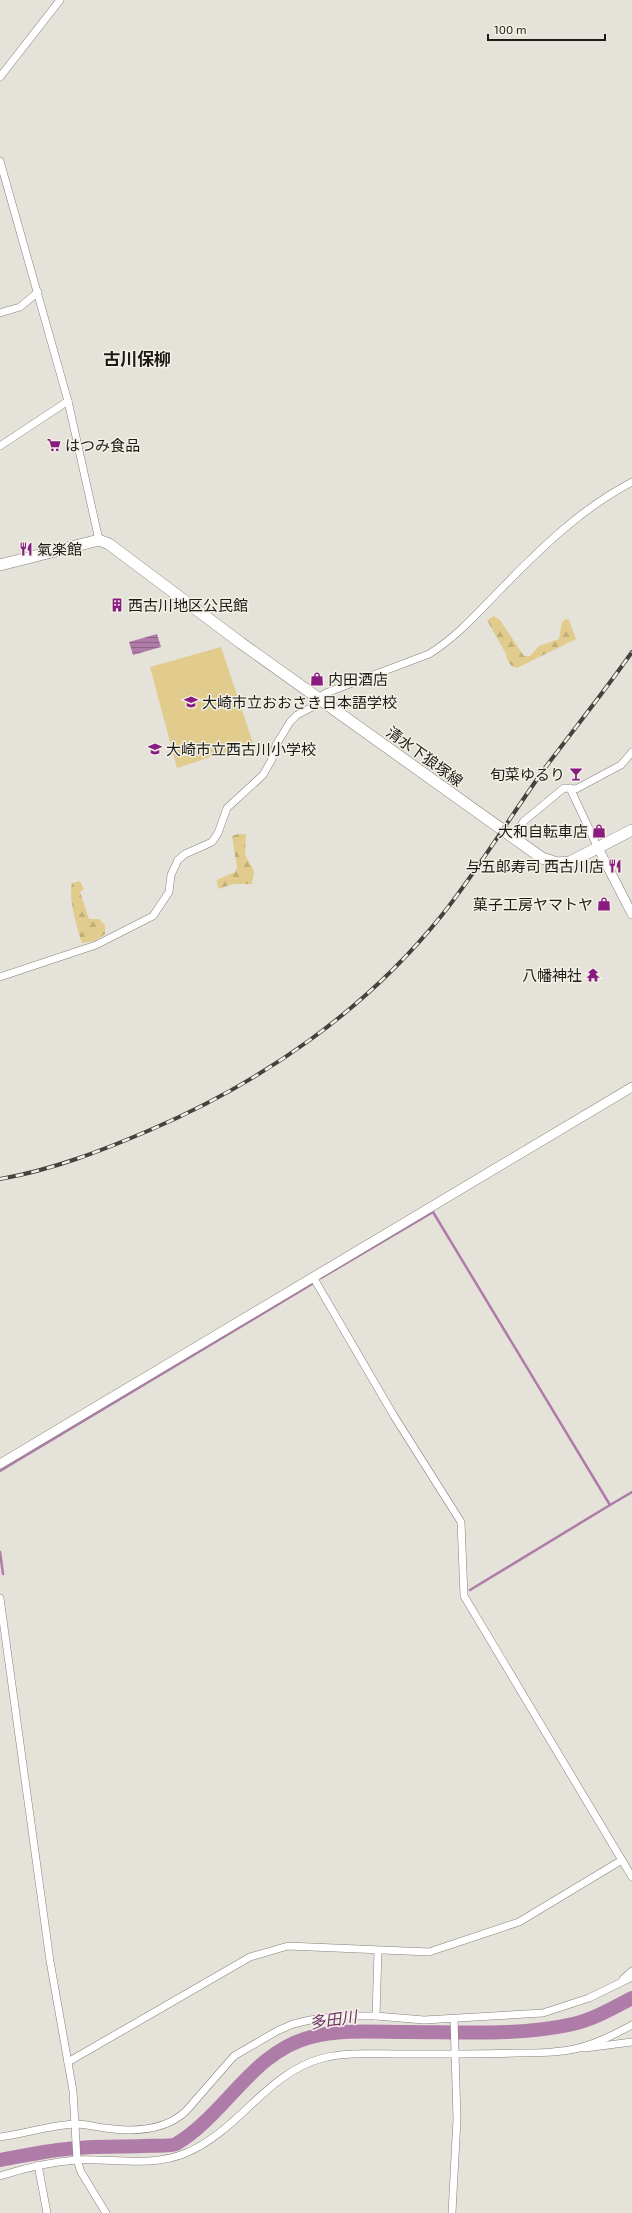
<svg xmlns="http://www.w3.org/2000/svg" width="632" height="2213" viewBox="0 0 632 2213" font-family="'Exo 2','Noto Sans JP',sans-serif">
	<defs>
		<pattern id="forest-firs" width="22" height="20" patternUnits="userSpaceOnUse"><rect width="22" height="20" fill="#e1cc8d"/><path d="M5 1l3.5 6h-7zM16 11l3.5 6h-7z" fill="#c0af79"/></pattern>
		<pattern id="water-rules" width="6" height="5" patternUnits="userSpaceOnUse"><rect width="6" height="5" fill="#af7ca9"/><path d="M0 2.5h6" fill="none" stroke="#8e6589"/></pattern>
	</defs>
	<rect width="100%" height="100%" fill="#e5e2d9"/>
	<!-- green -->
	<path fill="#e1cc8d" d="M221 647 253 743 177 768 150 667Z"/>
	<!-- forest -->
	<g fill="url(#forest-firs)">
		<path d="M494 616 500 620 524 656H530L539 646 559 639 562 622 566 619 569 620 576 639 517 668C510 666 507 662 506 654L487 620Z"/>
		<path d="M238 834H246L245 855 254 871 252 884H233L218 889 217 880 235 872 237 867 232 836Z"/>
		<path d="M80 881 84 889 80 892 89 919H99L105 925V934L95 941 82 943C77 928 68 897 72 883Z"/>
	</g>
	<!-- water -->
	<path fill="url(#water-rules)" d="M157 634 161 647 133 655 129 642Z"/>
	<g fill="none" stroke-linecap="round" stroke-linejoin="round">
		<!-- stream -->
		<g stroke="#af7ca9" stroke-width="2.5">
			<path d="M321 1278 433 1212 610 1505 632 1492"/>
			<path d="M0 1471 312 1284"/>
			<path d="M0 1552 3 1574"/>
			<path d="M470 1590 610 1505"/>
		</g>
		<!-- river -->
		<path stroke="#af7ca9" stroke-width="14" d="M0 2160C22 2156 45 2151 67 2149 92 2146 118 2147 142 2146 150 2145 170 2147 176 2144 226 2114 252 2052 311 2037 342 2029 375 2032 406 2032 461 2032 519 2036 573 2024 594 2019 613 2008 632 1998"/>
		<!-- minor casing -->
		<g stroke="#85827a" stroke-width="8">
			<g id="minor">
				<path d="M0 77 60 0"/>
				<path d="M0 161 68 401 99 540"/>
				<path d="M0 313 20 307 38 292"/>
				<path d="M0 446 68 401"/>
				<path d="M570 788 598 848"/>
				<path d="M513 837 524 821 564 788 576 789 621 765 632 752"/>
				<path d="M0 977 96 945 153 916 169 892 171 875 178 860 185 854 212 842 218 833 227 808 263 775 272 759 276 745 290 722 297 715 318 704V698L326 693 429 654C457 637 480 610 503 587 542 547 582 508 632 482"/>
				<path d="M313 1277 394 1416 461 1522 464 1596 632 1877"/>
				<path d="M0 1598 50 1961 73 2091 77 2160 81 2172 106 2213"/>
				<path d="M623 1979 632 1971"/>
				<path d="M376 2016 378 1951"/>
				<path d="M585 2048 632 2042"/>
				<path d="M68 2062 250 1957 288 1946 429 1952 519 1922 622 1860"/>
				<path d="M0 2137C25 2134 50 2125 75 2124 85 2124 96 2127 105 2128 133 2132 165 2131 186 2111L234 2056 277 2031 293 2024 310 2020 340 2016H376L424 2020 543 2013 589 1998 632 1977"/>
				<path d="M38 2165 47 2213"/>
				<path d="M0 2176C25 2168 49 2162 76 2160 113 2158 150 2168 186 2153 239 2131 266 2073 323 2058 347 2052 373 2054 397 2054 437 2054 476 2054 516 2053 537 2053 559 2053 579 2048 598 2043 615 2034 632 2025"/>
				<path d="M452 2213 457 2119 454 2019"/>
			</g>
		</g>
		<!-- tertiary casing -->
		<g stroke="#85827a" stroke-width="10">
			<g id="tertiary">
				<path d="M598 848 632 914"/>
				<path d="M0 1464 632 1087"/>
			</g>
		</g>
		<!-- secondary casing -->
		<g stroke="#85827a" stroke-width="12">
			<path id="secondary" d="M0 565 99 540 109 544 241 643 542 858 557 863 570 862 632 830"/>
		</g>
		<!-- minor -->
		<use href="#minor" stroke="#fff" stroke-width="7"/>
		<!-- tertiary -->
		<use href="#tertiary" stroke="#fff" stroke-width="9"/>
		<!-- secondary -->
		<use href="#secondary" stroke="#fff" stroke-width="11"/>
		<!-- rail casing -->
		<g stroke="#43423e" stroke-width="4">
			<path id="rail" d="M0 1179C52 1170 101 1151 150 1130 262 1082 365 1011 442 915 479 868 510 817 545 768 574 729 604 692 632 652"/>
		</g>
		<!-- rail -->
		<use href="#rail" stroke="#f3f0e6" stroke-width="2.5" stroke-dasharray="8" stroke-linecap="butt"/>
	</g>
	<!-- icons -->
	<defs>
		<g id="supermarket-bare" transform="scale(1.08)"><path d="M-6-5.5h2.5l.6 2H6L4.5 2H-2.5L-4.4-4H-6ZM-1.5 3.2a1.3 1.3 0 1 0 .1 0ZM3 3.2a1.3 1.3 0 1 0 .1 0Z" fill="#891c81" stroke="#f3f0e6" stroke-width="2.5" paint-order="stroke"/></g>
		<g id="restaurant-bare" transform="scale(1.08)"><path d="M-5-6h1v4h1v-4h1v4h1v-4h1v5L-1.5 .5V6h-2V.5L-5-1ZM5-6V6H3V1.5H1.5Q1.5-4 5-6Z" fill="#891c81" stroke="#f3f0e6" stroke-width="2.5" paint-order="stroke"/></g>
		<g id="building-bare" transform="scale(1.08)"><path d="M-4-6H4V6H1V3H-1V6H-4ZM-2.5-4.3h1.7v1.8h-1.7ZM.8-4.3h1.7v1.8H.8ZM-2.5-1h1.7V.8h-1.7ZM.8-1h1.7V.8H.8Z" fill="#891c81" stroke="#f3f0e6" stroke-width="2.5" paint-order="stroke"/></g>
		<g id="shop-bare" transform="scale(1.08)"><path d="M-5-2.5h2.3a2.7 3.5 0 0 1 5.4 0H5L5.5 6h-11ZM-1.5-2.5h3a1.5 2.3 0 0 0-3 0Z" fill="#891c81" stroke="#f3f0e6" stroke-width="2.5" paint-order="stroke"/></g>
		<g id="school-bare" transform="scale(1.08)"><path d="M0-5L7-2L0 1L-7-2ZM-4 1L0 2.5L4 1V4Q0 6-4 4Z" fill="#891c81" stroke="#f3f0e6" stroke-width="2.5" paint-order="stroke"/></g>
		<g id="bar-bare" transform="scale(1.08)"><path d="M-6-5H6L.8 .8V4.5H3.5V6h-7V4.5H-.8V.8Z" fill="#891c81" stroke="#f3f0e6" stroke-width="2.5" paint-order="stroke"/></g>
		<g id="temple-bare" transform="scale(1.08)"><path d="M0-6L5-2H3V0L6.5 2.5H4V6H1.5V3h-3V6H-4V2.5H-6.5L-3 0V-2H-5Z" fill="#891c81" stroke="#f3f0e6" stroke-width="2.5" paint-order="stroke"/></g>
	</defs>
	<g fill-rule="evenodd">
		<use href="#supermarket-bare" x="54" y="445"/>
		<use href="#restaurant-bare" x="26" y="549"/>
		<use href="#building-bare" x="117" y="605"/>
		<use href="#shop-bare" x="317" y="679"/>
		<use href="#school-bare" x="191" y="702"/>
		<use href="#school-bare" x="155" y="749"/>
		<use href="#bar-bare" x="576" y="774"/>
		<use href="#shop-bare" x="599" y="831"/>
		<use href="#restaurant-bare" x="615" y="866"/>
		<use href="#shop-bare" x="604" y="904"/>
		<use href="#temple-bare" x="593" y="975"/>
	</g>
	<g text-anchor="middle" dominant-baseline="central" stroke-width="3" stroke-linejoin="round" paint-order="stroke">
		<!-- poi labels -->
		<g font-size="15" fill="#1c1b18" stroke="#f3f0e6" text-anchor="start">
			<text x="65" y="445">はつみ食品</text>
			<text x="37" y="549">氣楽館</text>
			<text x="128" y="605">西古川地区公民館</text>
			<text x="328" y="679">内田酒店</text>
			<text x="202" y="702">大崎市立おおさき日本語学校</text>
			<text x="166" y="749">大崎市立西古川小学校</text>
			<text x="565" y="774" text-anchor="end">旬菜ゆるり</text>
			<text x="588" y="831" text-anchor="end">大和自転車店</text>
			<text x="604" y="866" text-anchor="end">与五郎寿司 西古川店</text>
			<text x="593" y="904" text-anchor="end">菓子工房ヤマトヤ</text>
			<text x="582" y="975" text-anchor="end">八幡神社</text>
		</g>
		<!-- street labels -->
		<g font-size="15" fill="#1c1b18" stroke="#f3f0e6">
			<text transform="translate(425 756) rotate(36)">清水下狼塚線</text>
		</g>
		<!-- water labels -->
		<g font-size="16" font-style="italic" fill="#71316b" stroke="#f3f0e6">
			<text transform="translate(333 2019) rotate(-8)">多田川</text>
		</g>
		<!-- quarter labels -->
		<g font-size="17" font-weight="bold" fill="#1c1b18" stroke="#f3f0e6">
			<text x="137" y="358">古川保柳</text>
		</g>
	</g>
	<!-- scale -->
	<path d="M488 34v6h117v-6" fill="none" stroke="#1c1b18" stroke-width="2"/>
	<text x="494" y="34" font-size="12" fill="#1c1b18" stroke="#f3f0e6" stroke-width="3" paint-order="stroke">100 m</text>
</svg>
